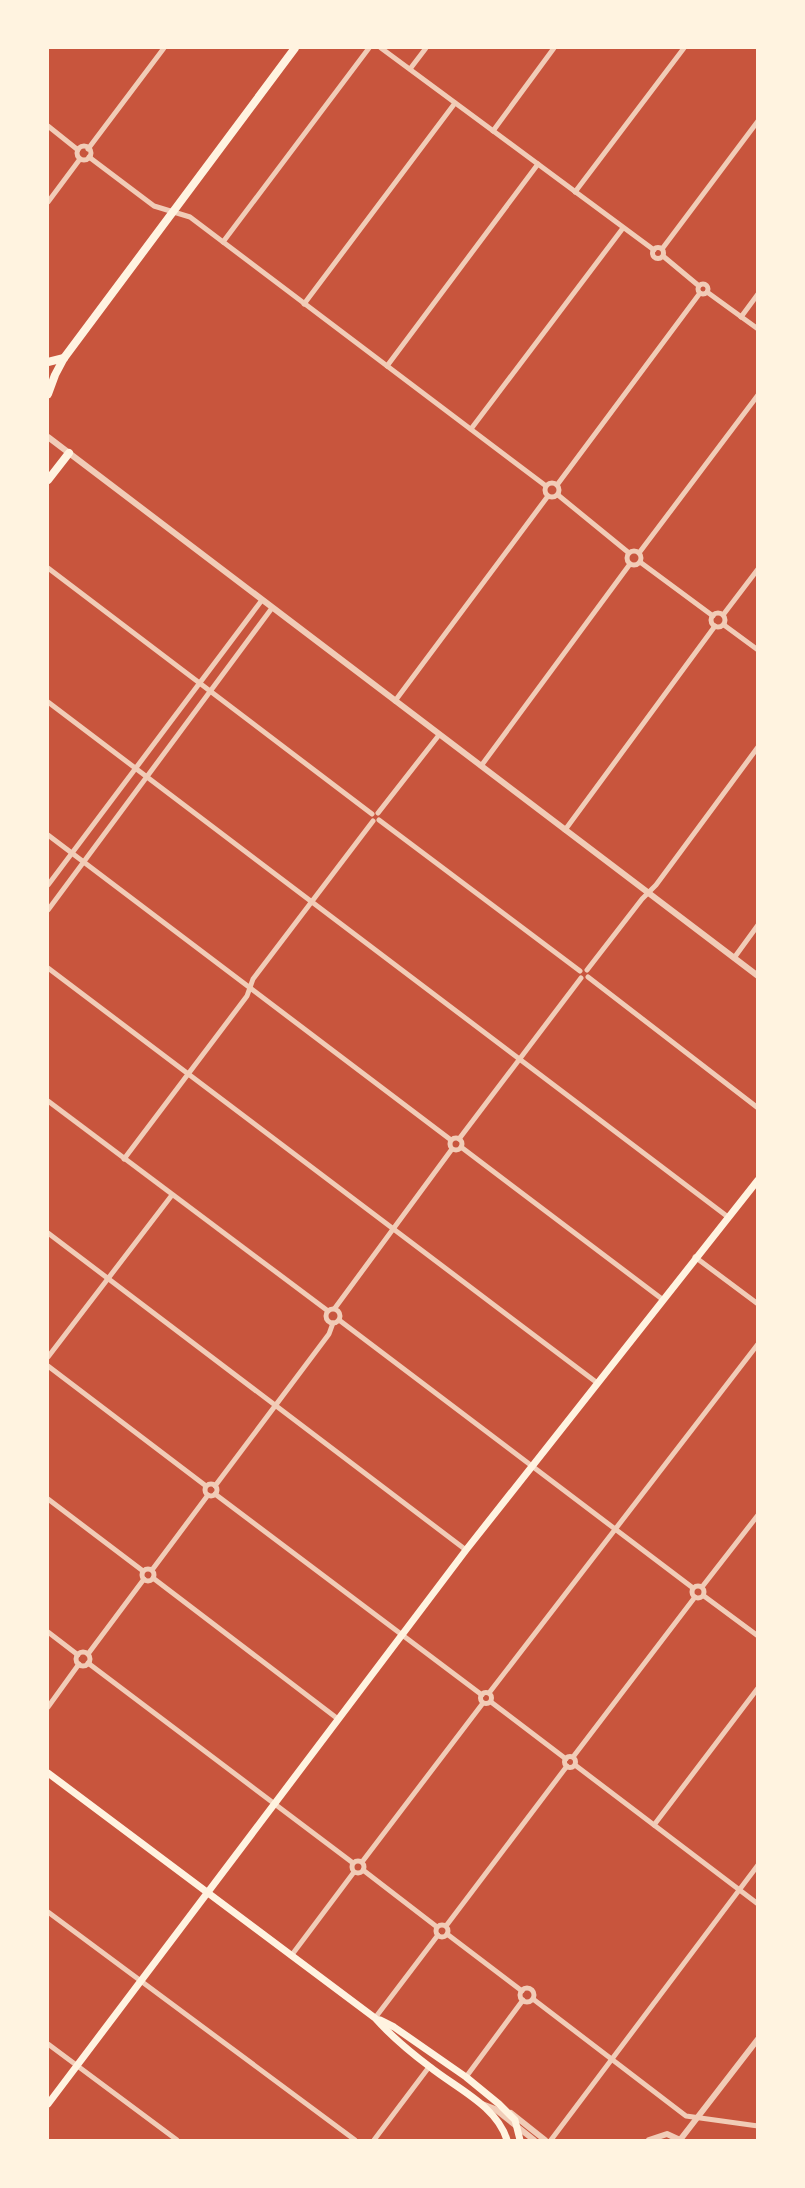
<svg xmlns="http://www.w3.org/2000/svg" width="805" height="2188" viewBox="0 0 805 2188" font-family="Figtree,sans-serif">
	<rect width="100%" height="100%" fill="#c8553d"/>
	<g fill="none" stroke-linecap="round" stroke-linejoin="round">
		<!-- minor -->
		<g stroke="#f1ccb7" stroke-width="5">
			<path d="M381 48 654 250"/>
			<path d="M410 69 426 48"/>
			<path d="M48 126 78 150"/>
			<path d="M493 131 554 48"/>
			<circle cx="84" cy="153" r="7"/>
			<path d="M88 149 164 48"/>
			<path d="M89 157 154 206 190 217 546 486"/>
			<path d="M575 192 684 48"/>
			<path d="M48 202 80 159"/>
			<path d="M223 242 369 48"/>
			<circle cx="658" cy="253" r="5.5"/>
			<path d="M662 249 758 121"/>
			<path d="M663 256 699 286"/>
			<circle cx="703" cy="289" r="5"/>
			<path d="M707 292 758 329"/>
			<path d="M304 304 455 103"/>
			<path d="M741 317 758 294"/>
			<path d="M387 366 538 164"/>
			<path d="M471 429 623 228"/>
			<circle cx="552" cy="490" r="7"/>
			<path d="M557 485 700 293"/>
			<path d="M558 495 629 553"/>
			<circle cx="634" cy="558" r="7"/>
			<path d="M639 553 758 395"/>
			<path d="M640 562 713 616"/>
			<path d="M48 568 372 814"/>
			<circle cx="718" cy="620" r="7"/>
			<path d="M723 615 758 569"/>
			<path d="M724 625 758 650"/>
			<path d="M395 701 548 496"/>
			<path d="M48 702 728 1217"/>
			<path d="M481 766 630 564"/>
			<path d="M378 813 439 735"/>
			<path d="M379 820 580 971"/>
			<path d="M565 830 715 626"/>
			<path d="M48 835 451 1140"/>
			<path d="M48 885 262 600"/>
			<path d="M48 910 272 608"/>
			<path d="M734 958 758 925"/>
			<path d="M48 968 596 1382"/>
			<path d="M587 970 642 899 656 885 758 747"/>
			<path d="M588 977 758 1108"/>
			<path d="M48 1101 328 1311"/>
			<circle cx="456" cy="1144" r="6"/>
			<path d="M459 1139 581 978"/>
			<path d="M461 1147 662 1299"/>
			<path d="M124 1159 247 996 253 979 373 821"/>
			<path d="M48 1233 466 1550"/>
			<path d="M695 1257 758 1304"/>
			<path d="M335 1308 452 1149"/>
			<circle cx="333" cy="1316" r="7"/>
			<path d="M339 1320 693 1588"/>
			<path d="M48 1357 172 1195"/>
			<path d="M48 1366 206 1486"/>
			<circle cx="211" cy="1490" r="6"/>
			<path d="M215 1486 329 1334 333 1323"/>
			<path d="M215 1494 482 1695"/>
			<path d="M48 1499 143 1571"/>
			<circle cx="148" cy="1575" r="6"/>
			<path d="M152 1570 208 1495"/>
			<path d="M153 1578 338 1719"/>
			<circle cx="698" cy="1592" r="6"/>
			<path d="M702 1587 758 1515"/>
			<path d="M704 1596 758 1636"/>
			<path d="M48 1632 78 1655"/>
			<circle cx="83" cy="1659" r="7"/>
			<path d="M88 1654 144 1579"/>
			<path d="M88 1663 353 1863"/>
			<circle cx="486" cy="1698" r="5.5"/>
			<path d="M489 1693 758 1344"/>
			<path d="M491 1702 566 1759"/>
			<path d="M48 1707 79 1664"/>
			<circle cx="570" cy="1762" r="5.5"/>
			<path d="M573 1757 695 1597"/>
			<path d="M575 1765 758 1904"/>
			<path d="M654 1825 758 1688"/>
			<circle cx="358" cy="1867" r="6"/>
			<path d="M362 1862 483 1703"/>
			<path d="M363 1870 437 1927"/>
			<path d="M48 1912 355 2140"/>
			<circle cx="442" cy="1931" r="6"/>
			<path d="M446 1926 567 1766"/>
			<path d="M447 1934 522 1991"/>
			<path d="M291 1956 354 1872"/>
			<circle cx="527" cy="1995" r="7"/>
			<path d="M533 1999 686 2116 758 2126"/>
			<path d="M375 2018 438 1935"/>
			<path d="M48 2044 177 2140"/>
			<path d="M466 2077 523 2000"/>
			<path d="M374 2140 429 2067"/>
			<path d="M551 2140 758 1865"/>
		</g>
		<!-- tertiary -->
		<g stroke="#f1ccb7" stroke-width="6">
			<path d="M48 437 758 976"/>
			<path d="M482 2104 495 2109 534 2140"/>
			<path d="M511 2113 545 2140"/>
			<path d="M649 2140 667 2134 680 2140"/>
			<path d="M680 2140 758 2039"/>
		</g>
		<!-- secondary -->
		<g stroke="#fff3e0" stroke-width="7">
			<path d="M48 1773 375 2018C391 2036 410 2052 430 2067 456 2088 497 2106 507 2140"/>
			<path d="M380 2020 394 2027 466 2077 499 2104 515 2120 520 2140"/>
			<path d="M48 2104 466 1550 758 1180"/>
		</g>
		<!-- primary -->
		<g stroke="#fff3e0" stroke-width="8">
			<path d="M48 362 64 358"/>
			<path d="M48 394 55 375 64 358 295 48"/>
			<path d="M48 480 69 453"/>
		</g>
	</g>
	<!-- border -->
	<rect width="805" height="2188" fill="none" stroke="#fff3e0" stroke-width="98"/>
</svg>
